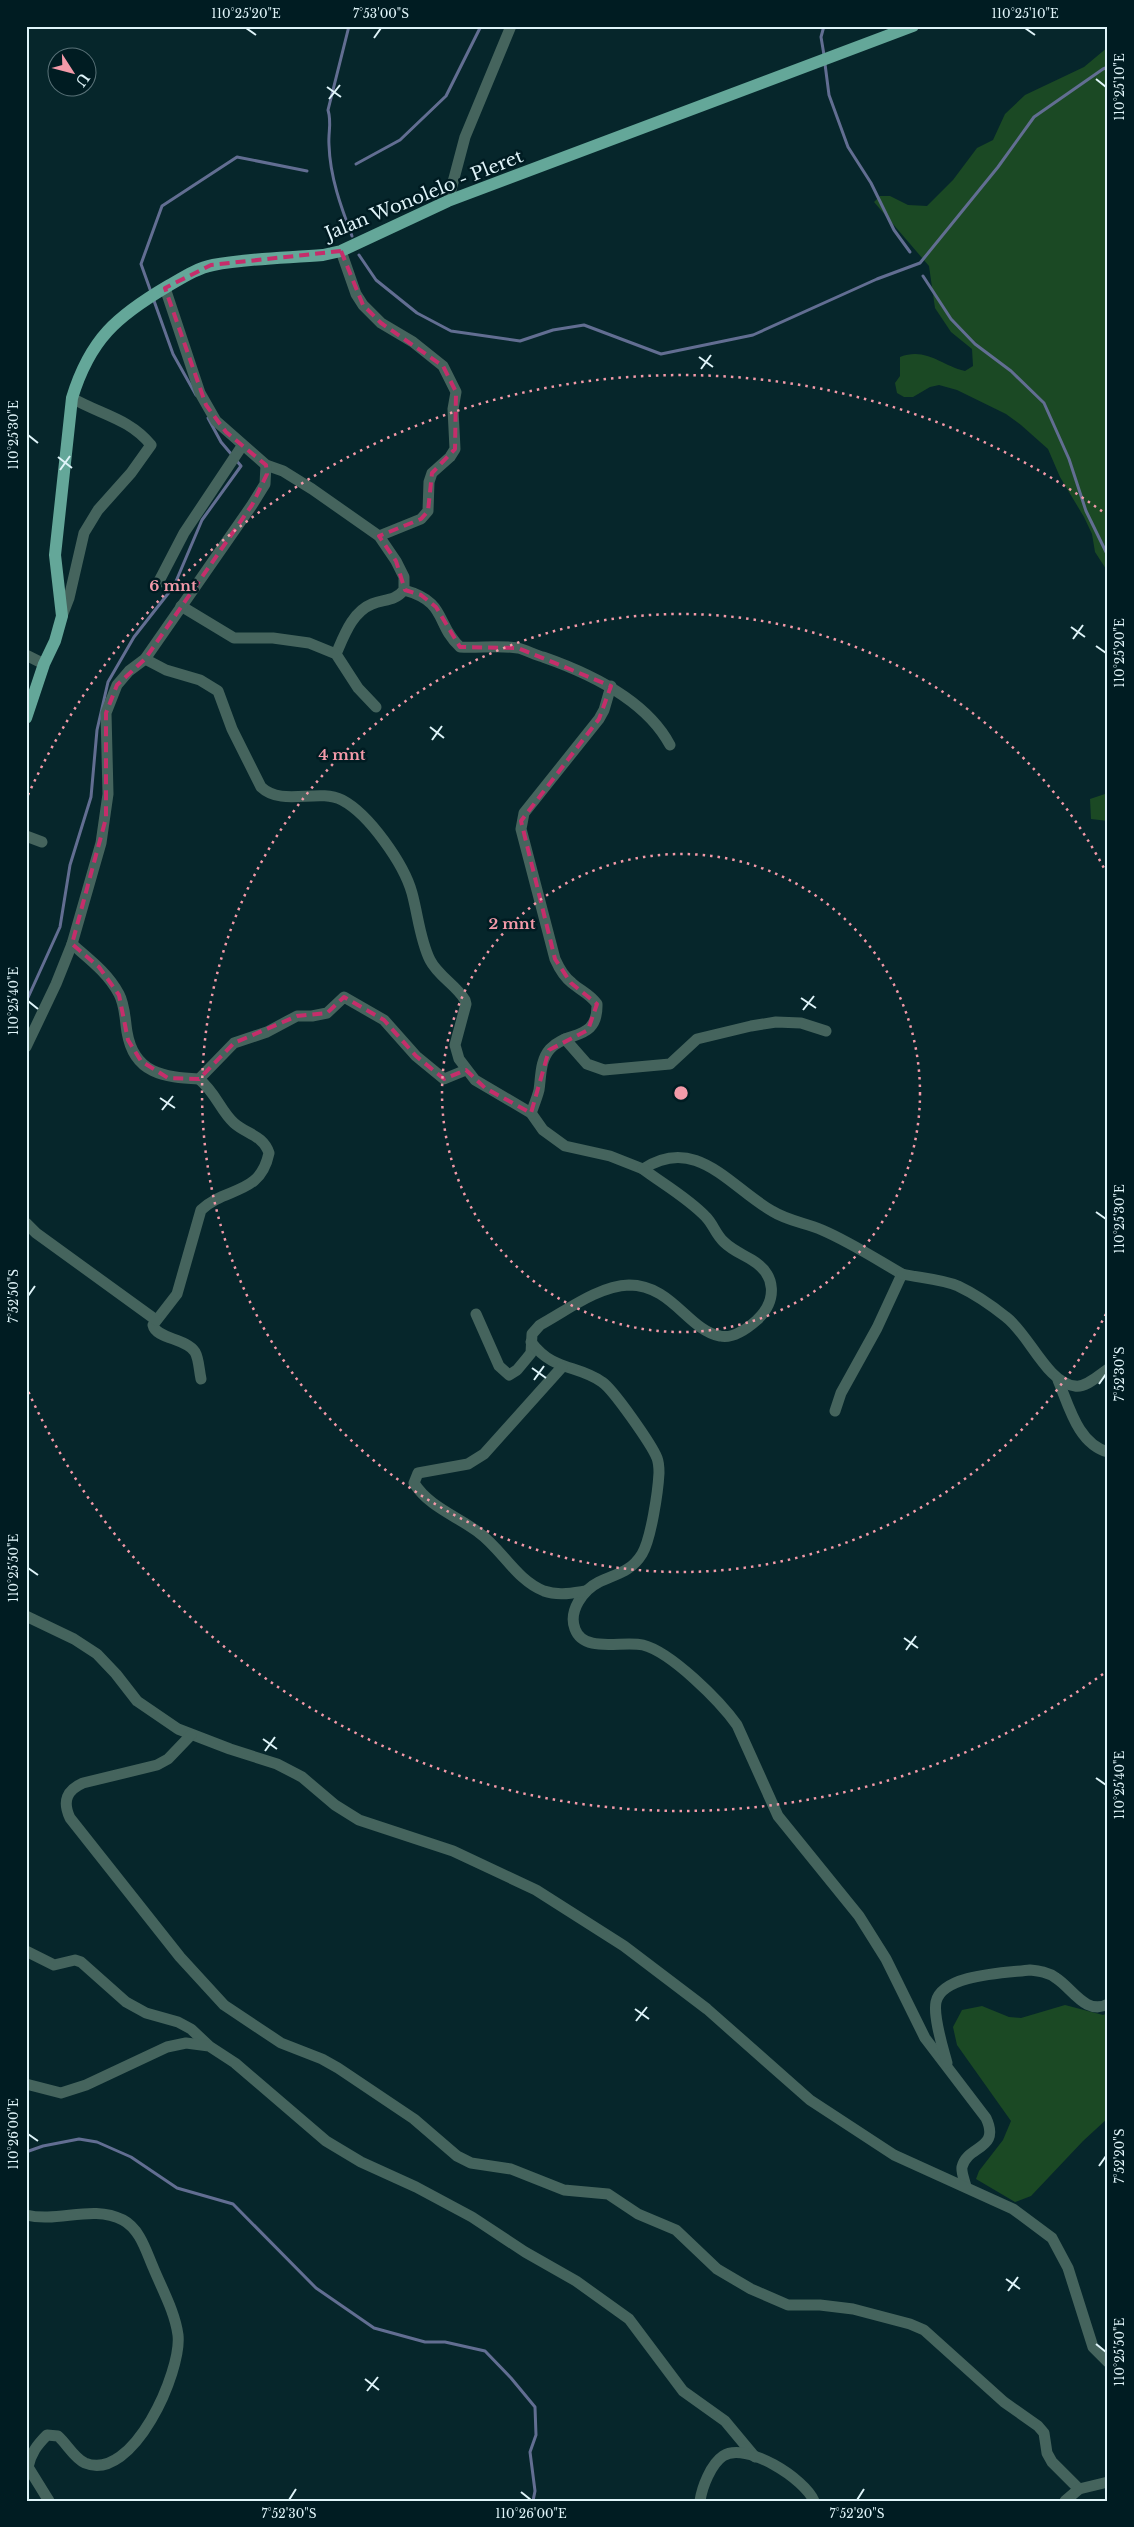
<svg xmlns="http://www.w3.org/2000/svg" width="1134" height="2527" viewBox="0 0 1134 2527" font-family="'Libre Baskerville',serif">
	<rect width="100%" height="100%" fill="#06262b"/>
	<!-- green -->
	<g fill="#1b4924">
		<path d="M1108 47V572L1095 552 1092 534 1084 517 1060 477 1048 449 1021 425 1006 414 957 390 939 385 930 387 913 397H904L897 393 895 383 900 376V357C926 347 940 365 965 371L973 366 972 349 951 332 935 308 929 266 874 202 880 196H890L908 205 927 206 953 180 977 148 993 140 1005 114 1025 95 1084 67Z"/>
		<path d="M1108 793V821L1091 819 1090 799Z"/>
		<path d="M1065 2005 1103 2015 1108 2013V2118L1083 2141 1031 2196 1015 2202 976 2179 979 2171 1003 2140 1011 2121 957 2045 953 2027 962 2010 982 2006 1009 2017 1021 2018Z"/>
	</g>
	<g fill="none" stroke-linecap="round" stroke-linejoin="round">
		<!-- stream -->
		<g stroke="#626e92" stroke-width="3">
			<path d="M349 26 328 110C332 123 328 132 329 145 330 177 341 207 352 236"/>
			<path d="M824 55 821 37 824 26"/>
			<path d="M825 64 829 95 848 147 871 183 894 230 910 252"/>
			<path d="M356 164 400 140 446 96 481 26"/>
			<path d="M359 255 376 280 417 313 451 331 520 341 553 330 584 325 661 354 753 335 877 279 920 263 998 167 1034 117 1103 69 1108 67"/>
			<path d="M923 276 951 319 975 344 1011 371 1044 403 1069 459 1086 511 1108 556"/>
			<path d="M151 292 141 264 162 206 237 157 307 171"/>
			<path d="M153 298 173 354 196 395"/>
			<path d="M208 418 221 442 232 455"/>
			<path d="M26 1002 60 927 70 865 91 797 97 730 108 682 134 637 174 586 202 520 241 466 236 460"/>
			<path d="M26 2152 43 2146 79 2139 97 2142 131 2157 177 2188 233 2204 316 2288 374 2328 425 2342H445L485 2351 511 2378 535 2407 536 2435 530 2452 535 2491 533 2501"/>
		</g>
		<!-- minor -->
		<g stroke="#45645d" stroke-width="11">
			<path d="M448 201 465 137 511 26"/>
			<path d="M341 251 356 294 363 305 381 323 413 342 443 366 456 392 453 409 455 449 450 457 432 473 429 482 428 511 421 519 379 536"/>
			<path d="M165 288 200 393 216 421 266 465 283 471 312 489 379 536 396 561 404 577V590C395 601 385 599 372 604 352 612 344 636 336 654"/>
			<path d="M158 583 184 533 242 446"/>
			<path d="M404 590C448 602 435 624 460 647 479 648 500 645 518 648 526 650 535 655 543 657 589 673 646 700 670 745"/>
			<path d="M181 606 234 638H273L309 643 336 654 358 688 376 707"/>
			<path d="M62 616 69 598 84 533 98 510 131 473 151 445C129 418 99 414 72 398"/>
			<path d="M26 655 44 664"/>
			<path d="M145 659 166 670 200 680 218 691 232 729 261 787C282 807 318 788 342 800 369 814 404 864 412 893 418 915 420 940 430 960 438 976 456 985 465 1000L466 1004 455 1045 459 1059 475 1080 531 1113 543 1130 565 1146 610 1156 643 1169C696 1134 730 1187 772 1211 788 1221 806 1223 822 1230 850 1242 876 1259 902 1274L877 1328 841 1393 835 1411"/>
			<path d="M26 836 42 842"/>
			<path d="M72 944C89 959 108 973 119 994 125 1005 125 1020 127 1032 134 1074 164 1077 199 1079L234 1043 267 1032 297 1016H312L327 1013 344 997 384 1020 416 1056 444 1079 466 1070"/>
			<path d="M565 1039 587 1064 604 1070 670 1064 697 1039 751 1026 776 1022 801 1023 826 1031"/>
			<path d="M26 1047 56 984 72 944 101 843 108 794 106 713 117 685 129 671 145 659 252 505 265 484 266 465"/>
			<path d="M199 1079C216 1093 220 1110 234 1123 246 1134 263 1135 269 1153 260 1196 226 1186 201 1210L177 1294 153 1325C156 1339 186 1338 195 1352 199 1359 199 1370 201 1379"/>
			<path d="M531 1113C534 1105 537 1098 539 1090 541 1077 540 1060 550 1049 567 1030 598 1042 597 1004 590 994 581 991 572 983 564 977 559 968 555 959L521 829 524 813 599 719 604 710 611 686"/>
			<path d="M26 1223 36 1233 156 1320"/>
			<path d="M902 1274C920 1278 941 1279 958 1286 975 1294 991 1305 1006 1317 1029 1334 1047 1383 1075 1386 1086 1388 1099 1375 1108 1369"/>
			<path d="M476 1314 499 1366 509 1375 517 1370 527 1358 531 1353 532 1334 540 1325C566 1311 598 1286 629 1285 672 1285 688 1330 720 1336 733 1339 748 1328 757 1320 777 1301 777 1275 752 1260 742 1254 732 1250 724 1242 716 1235 713 1224 706 1217 688 1198 663 1184 643 1169"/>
			<path d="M531 1342C554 1372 576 1364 602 1382 613 1389 652 1445 657 1458 659 1463 659 1468 659 1473 658 1492 651 1539 642 1554 631 1572 616 1574 599 1582 583 1590 568 1611 575 1629 584 1654 623 1640 643 1645 671 1652 720 1701 737 1725L778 1816 859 1916 886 1959 925 2038 986 2118C1001 2150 967 2145 962 2167 961 2173 965 2181 966 2187"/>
			<path d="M562 1367 484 1454 468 1464 418 1473 414 1483C429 1507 457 1516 478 1532 502 1549 516 1580 544 1591 558 1596 572 1593 586 1591"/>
			<path d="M1058 1380C1069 1406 1078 1444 1108 1452"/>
			<path d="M26 1616 74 1639 97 1654 116 1674 137 1701 178 1729 230 1749 277 1764 302 1777 335 1805 359 1820 453 1851 536 1890 624 1946 707 2009 810 2100 894 2155 1013 2209 1052 2238 1068 2268 1093 2347 1108 2362"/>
			<path d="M191 1735 168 1759 157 1765 83 1783C67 1790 62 1801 70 1818L180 1957 224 2005 281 2043 322 2059 338 2068 414 2119 457 2156 471 2163 511 2169 564 2190 608 2194 638 2214 676 2230 717 2269 751 2289 788 2305H820L853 2309 910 2324 924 2330 1004 2402 1038 2426 1044 2433 1047 2453 1052 2462 1079 2489"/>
			<path d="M26 1951 54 1965 75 1960 81 1962 126 2002 146 2013 178 2022 191 2029 208 2045"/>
			<path d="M947 2063C943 2048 933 2017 936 2002 942 1974 1006 1973 1030 1970 1039 1971 1048 1972 1056 1978 1072 1988 1086 2016 1108 2004"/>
			<path d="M26 2084 61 2093 86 2085 167 2047 186 2043 209 2046 235 2063 326 2141 361 2162 416 2187 472 2217 525 2252 576 2281 629 2319 683 2391 725 2421 755 2457"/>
			<path d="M26 2215C59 2223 92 2204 123 2220 140 2229 146 2251 153 2267 162 2289 175 2312 178 2335 182 2371 133 2483 85 2463 74 2458 67 2444 58 2436L47 2435C37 2445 31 2453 28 2467L49 2501"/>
			<path d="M700 2501C702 2487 711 2464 723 2456 746 2441 805 2479 814 2501"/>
			<path d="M1065 2501 1079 2489 1108 2482"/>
		</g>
		<!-- major -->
		<path stroke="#64a799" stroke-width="12" d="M26 718 44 664 55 641 62 616 55 555 72 398C90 339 117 316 168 286 182 278 197 268 213 265 249 258 287 258 323 255L341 251 448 201 913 26"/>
	</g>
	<!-- marked area -->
	<path fill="none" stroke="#c52e6b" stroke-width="4" stroke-dasharray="10 6" stroke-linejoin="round" d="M341 251 363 305 381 323 443 366 456 392 455 449 432 473 428 511 421 519 379 536 396 561 405 590 421 595 436 607 460 647 518 648 611 686 599 719 521 821 555 959 571 983 597 1004 588 1030 549 1050 531 1113 485 1088 466 1070 444 1079 416 1056 384 1020 344 997 327 1013 297 1016 234 1043 199 1079 168 1078 141 1061 128 1040 119 995 99 967 72 944 106 818V713L117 685 145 659 252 505 267 474 266 465 226 432 206 405 165 288 211 265Z"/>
	<!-- ticks -->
	<path fill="none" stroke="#dff4f9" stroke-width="2" d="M246 28 256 35M1025 28 1035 35M374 38 381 28M1096 79 1106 87M327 87 341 97M329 99 340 85M699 357 713 367M701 369 711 355M28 435 38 443M58 457 72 468M60 470 70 456M1071 627 1085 637M1073 639 1083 625M1096 646 1106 653M430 727 444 738M432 740 442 726M801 998 816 1008M28 1001 38 1009M803 1010 814 996M160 1098 175 1108M162 1110 173 1096M1096 1212 1106 1219M28 1296 35 1286M532 1368 546 1378M534 1380 544 1366M1099 1384 1106 1374M28 1568 38 1575M904 1638 918 1648M906 1650 916 1636M263 1739 277 1749M265 1751 275 1737M1096 1778 1106 1785M635 2009 649 2019M636 2021 647 2007M28 2134 38 2141M1099 2166 1106 2156M1006 2279 1020 2289M1008 2291 1018 2277M1096 2344 1106 2352M365 2379 379 2390M367 2391 378 2377M521 2492 531 2500M289 2500 296 2489M857 2500 864 2489"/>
	<!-- distance rings -->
	<g fill="none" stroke="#f39aa9" stroke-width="2.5" stroke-dasharray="2.5 5">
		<circle cx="681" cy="1093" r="239"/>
		<path d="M1106 1314A479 479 0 1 1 1106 872"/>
		<path d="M1103 1674A718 718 0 0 1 28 1391M28 795A718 718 0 0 1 1103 512"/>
	</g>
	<g text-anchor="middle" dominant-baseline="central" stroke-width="5" stroke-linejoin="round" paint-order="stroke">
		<!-- street labels -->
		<g font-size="18" fill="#dff4f9" stroke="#001c22">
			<text transform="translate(424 195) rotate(-22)">Jalan Wonolelo - Pleret</text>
		</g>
	</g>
	<circle cx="681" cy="1093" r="8" fill="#f39aa9" stroke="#001c22" stroke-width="2.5"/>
	<g font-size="15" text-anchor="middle" font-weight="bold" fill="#f39aa9" stroke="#001c22" stroke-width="5" stroke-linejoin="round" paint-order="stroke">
		<text x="173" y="591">6 mnt</text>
		<text x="342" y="760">4 mnt</text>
		<text x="512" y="929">2 mnt</text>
	</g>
	<!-- border -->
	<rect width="1134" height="2527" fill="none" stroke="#001c22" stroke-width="55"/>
	<!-- north arrow -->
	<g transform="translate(72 72) rotate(126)"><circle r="24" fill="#001c22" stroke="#597278"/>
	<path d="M0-4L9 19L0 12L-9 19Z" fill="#f39aa9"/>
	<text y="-8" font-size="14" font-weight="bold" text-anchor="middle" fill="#dff4f9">U</text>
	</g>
	<rect x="28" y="28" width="1078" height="2472" fill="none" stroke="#dff4f9" stroke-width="2"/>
	<g font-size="12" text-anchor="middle" fill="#dff4f9">
		<text x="246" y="18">110°25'20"E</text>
		<text x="381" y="18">7°53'00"S</text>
		<text x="1025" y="18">110°25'10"E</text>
		<text transform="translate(1120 87) rotate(-90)" y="4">110°25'10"E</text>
		<text transform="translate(14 435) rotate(-90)" y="4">110°25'30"E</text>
		<text transform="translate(1120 653) rotate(-90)" y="4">110°25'20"E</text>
		<text transform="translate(14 1001) rotate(-90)" y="4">110°25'40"E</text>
		<text transform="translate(1120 1219) rotate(-90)" y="4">110°25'30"E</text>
		<text transform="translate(14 1296) rotate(-90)" y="4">7°52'50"S</text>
		<text transform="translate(1120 1374) rotate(-90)" y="4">7°52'30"S</text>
		<text transform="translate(14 1568) rotate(-90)" y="4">110°25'50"E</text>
		<text transform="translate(1120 1785) rotate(-90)" y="4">110°25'40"E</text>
		<text transform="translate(14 2134) rotate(-90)" y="4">110°26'00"E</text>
		<text transform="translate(1120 2156) rotate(-90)" y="4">7°52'20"S</text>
		<text transform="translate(1120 2352) rotate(-90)" y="4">110°25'50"E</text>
		<text x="289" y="2518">7°52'30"S</text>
		<text x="531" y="2518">110°26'00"E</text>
		<text x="857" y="2518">7°52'20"S</text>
	</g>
</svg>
